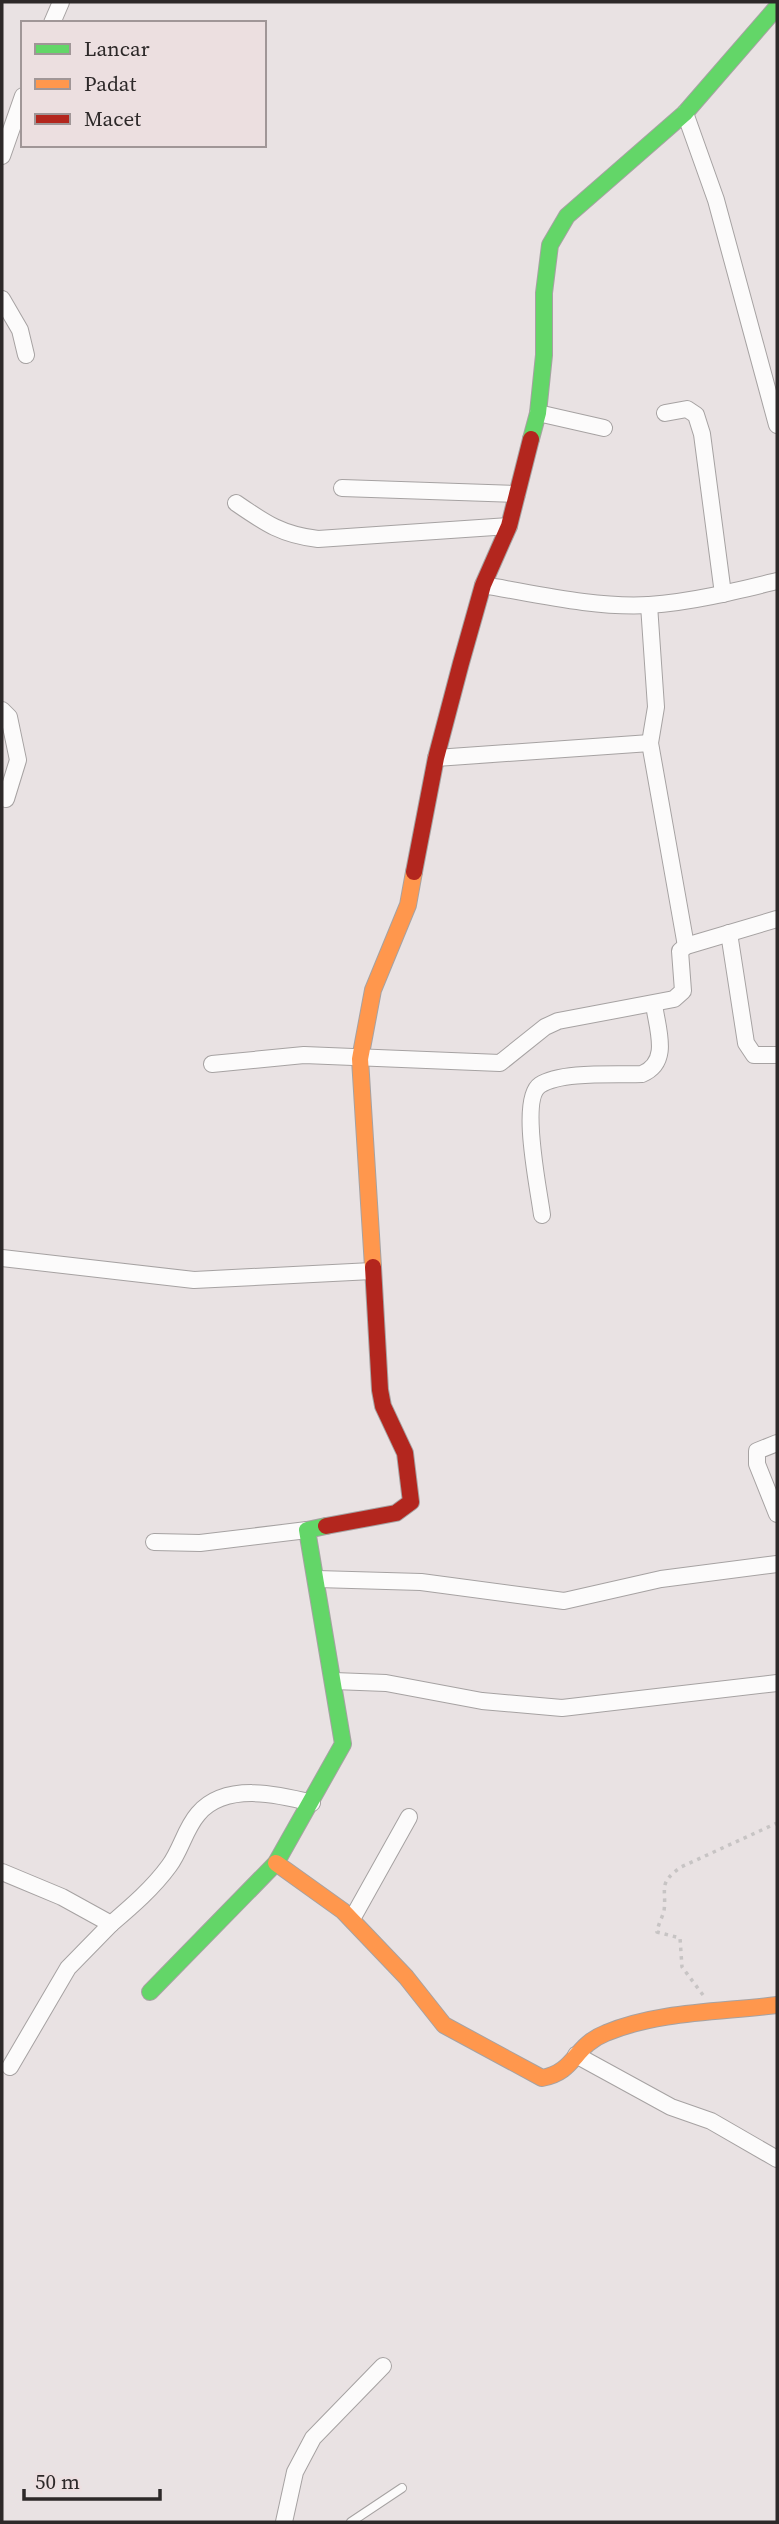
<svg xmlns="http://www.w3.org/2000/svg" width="779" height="2524" viewBox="0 0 779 2524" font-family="'Source Serif 4',serif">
	<rect width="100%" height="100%" fill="#e9e2e3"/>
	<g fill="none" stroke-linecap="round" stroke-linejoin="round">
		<!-- lane casing -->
		<g stroke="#a6a2a2" stroke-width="10">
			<path id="lane" d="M351 2522 402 2488"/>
		</g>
		<!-- street casing -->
		<g stroke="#a6a2a2" stroke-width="18">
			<g id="street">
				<path d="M52 23 61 2"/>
				<path d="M685 113 716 200 777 425"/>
				<path d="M2 156 23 96"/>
				<path d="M2 299 20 330 26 355"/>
				<path d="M538 413 604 428"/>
				<path d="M665 413 687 409 696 415 702 434 723 594"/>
				<path d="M342 488 517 494"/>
				<path d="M236 503C265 523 282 535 318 539L509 526"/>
				<path d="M483 585C537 594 594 608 649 605 692 602 736 591 777 581"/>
				<path d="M649 605 656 707 650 743 686 946"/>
				<path d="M2 710 9 717 18 760 6 799"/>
				<path d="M436 758 650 743"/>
				<path d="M729 933 746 1043 754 1055H777"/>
				<path d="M212 1064 304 1055 500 1063 545 1027 558 1021 674 999 683 991 680 951 686 946 777 919"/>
				<path d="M542 1215C539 1190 519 1099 540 1085 561 1071 616 1075 642 1074 671 1062 657 1029 654 1004"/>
				<path d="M2 1258 194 1280 372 1271"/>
				<path d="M777 1443 757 1451V1464L777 1514"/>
				<path d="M154 1542 200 1543 307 1530"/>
				<path d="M317 1579 421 1582 564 1601 661 1579 777 1564"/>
				<path d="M334 1681 386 1683 482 1701 562 1708 777 1683"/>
				<path d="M2 1872 62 1897 111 1924C132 1906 153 1888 169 1866 181 1850 185 1829 198 1814 225 1782 278 1794 312 1803"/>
				<path d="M352 1919 409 1817"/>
				<path d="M576 2055 671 2107 711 2121 777 2159"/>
				<path d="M10 2067 68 1968 111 1924"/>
				<path d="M284 2522 295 2472 313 2438 383 2366"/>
			</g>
		</g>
		<!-- fast casing -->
		<g stroke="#a6a2a2" stroke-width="18">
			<g id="fast">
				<path d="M531 439 538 413 544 355V293L550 245 567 216 685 113 777 7"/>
				<path d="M150 1992 276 1863 343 1744 307 1530 326 1526"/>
			</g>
		</g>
		<!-- slow casing -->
		<g stroke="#a6a2a2" stroke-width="18">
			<g id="slow">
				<path d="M373 1267 360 1059 373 990 408 905 414 872"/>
				<path d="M276 1863 343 1911 406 1977 444 2025 542 2078C576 2072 573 2046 606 2033 658 2011 722 2012 777 2005"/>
			</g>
		</g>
		<!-- jam casing -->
		<g stroke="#a6a2a2" stroke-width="18">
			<g id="jam">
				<path d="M414 872 436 758 461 663 483 585 509 526 531 439"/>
				<path d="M326 1526 396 1513 411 1502 405 1453 383 1406 380 1390 373 1267"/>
			</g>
		</g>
		<!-- path -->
		<path stroke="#c7c4c4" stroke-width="3.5" stroke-dasharray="3.5 5" stroke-linecap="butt" d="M703 1995 682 1967 680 1938 657 1932C658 1925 662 1918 664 1911 667 1888 657 1884 681 1867L777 1823"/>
		<!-- lane -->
		<use href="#lane" stroke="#fcfbfb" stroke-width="8"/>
		<!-- street -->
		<use href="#street" stroke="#fcfbfb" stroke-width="16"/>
		<!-- fast -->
		<use href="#fast" stroke="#63d668" stroke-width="16"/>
		<!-- slow -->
		<use href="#slow" stroke="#ff974d" stroke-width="16"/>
		<!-- jam -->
		<use href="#jam" stroke="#b3261e" stroke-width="16"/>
	</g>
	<!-- border -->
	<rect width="779" height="2524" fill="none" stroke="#2d2929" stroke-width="7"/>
	<!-- legend -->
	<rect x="21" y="21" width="245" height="126" fill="#ecdfe0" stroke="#a09697" stroke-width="2"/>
	<rect x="35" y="44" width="35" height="10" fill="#63d668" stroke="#a09697" stroke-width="2"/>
	<text x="84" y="56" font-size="21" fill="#2d2929">Lancar</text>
	<rect x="35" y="79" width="35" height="10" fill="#ff974d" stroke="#a09697" stroke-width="2"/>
	<text x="84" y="91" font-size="21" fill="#2d2929">Padat</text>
	<rect x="35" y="114" width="35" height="10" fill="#b3261e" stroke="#a09697" stroke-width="2"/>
	<text x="84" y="126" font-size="21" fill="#2d2929">Macet</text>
	<!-- scale -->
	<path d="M24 2489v10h136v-10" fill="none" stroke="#2d2929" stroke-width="3.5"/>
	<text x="35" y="2489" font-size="21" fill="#2d2929" stroke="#ecdfe0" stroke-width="5" paint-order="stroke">50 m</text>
</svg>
